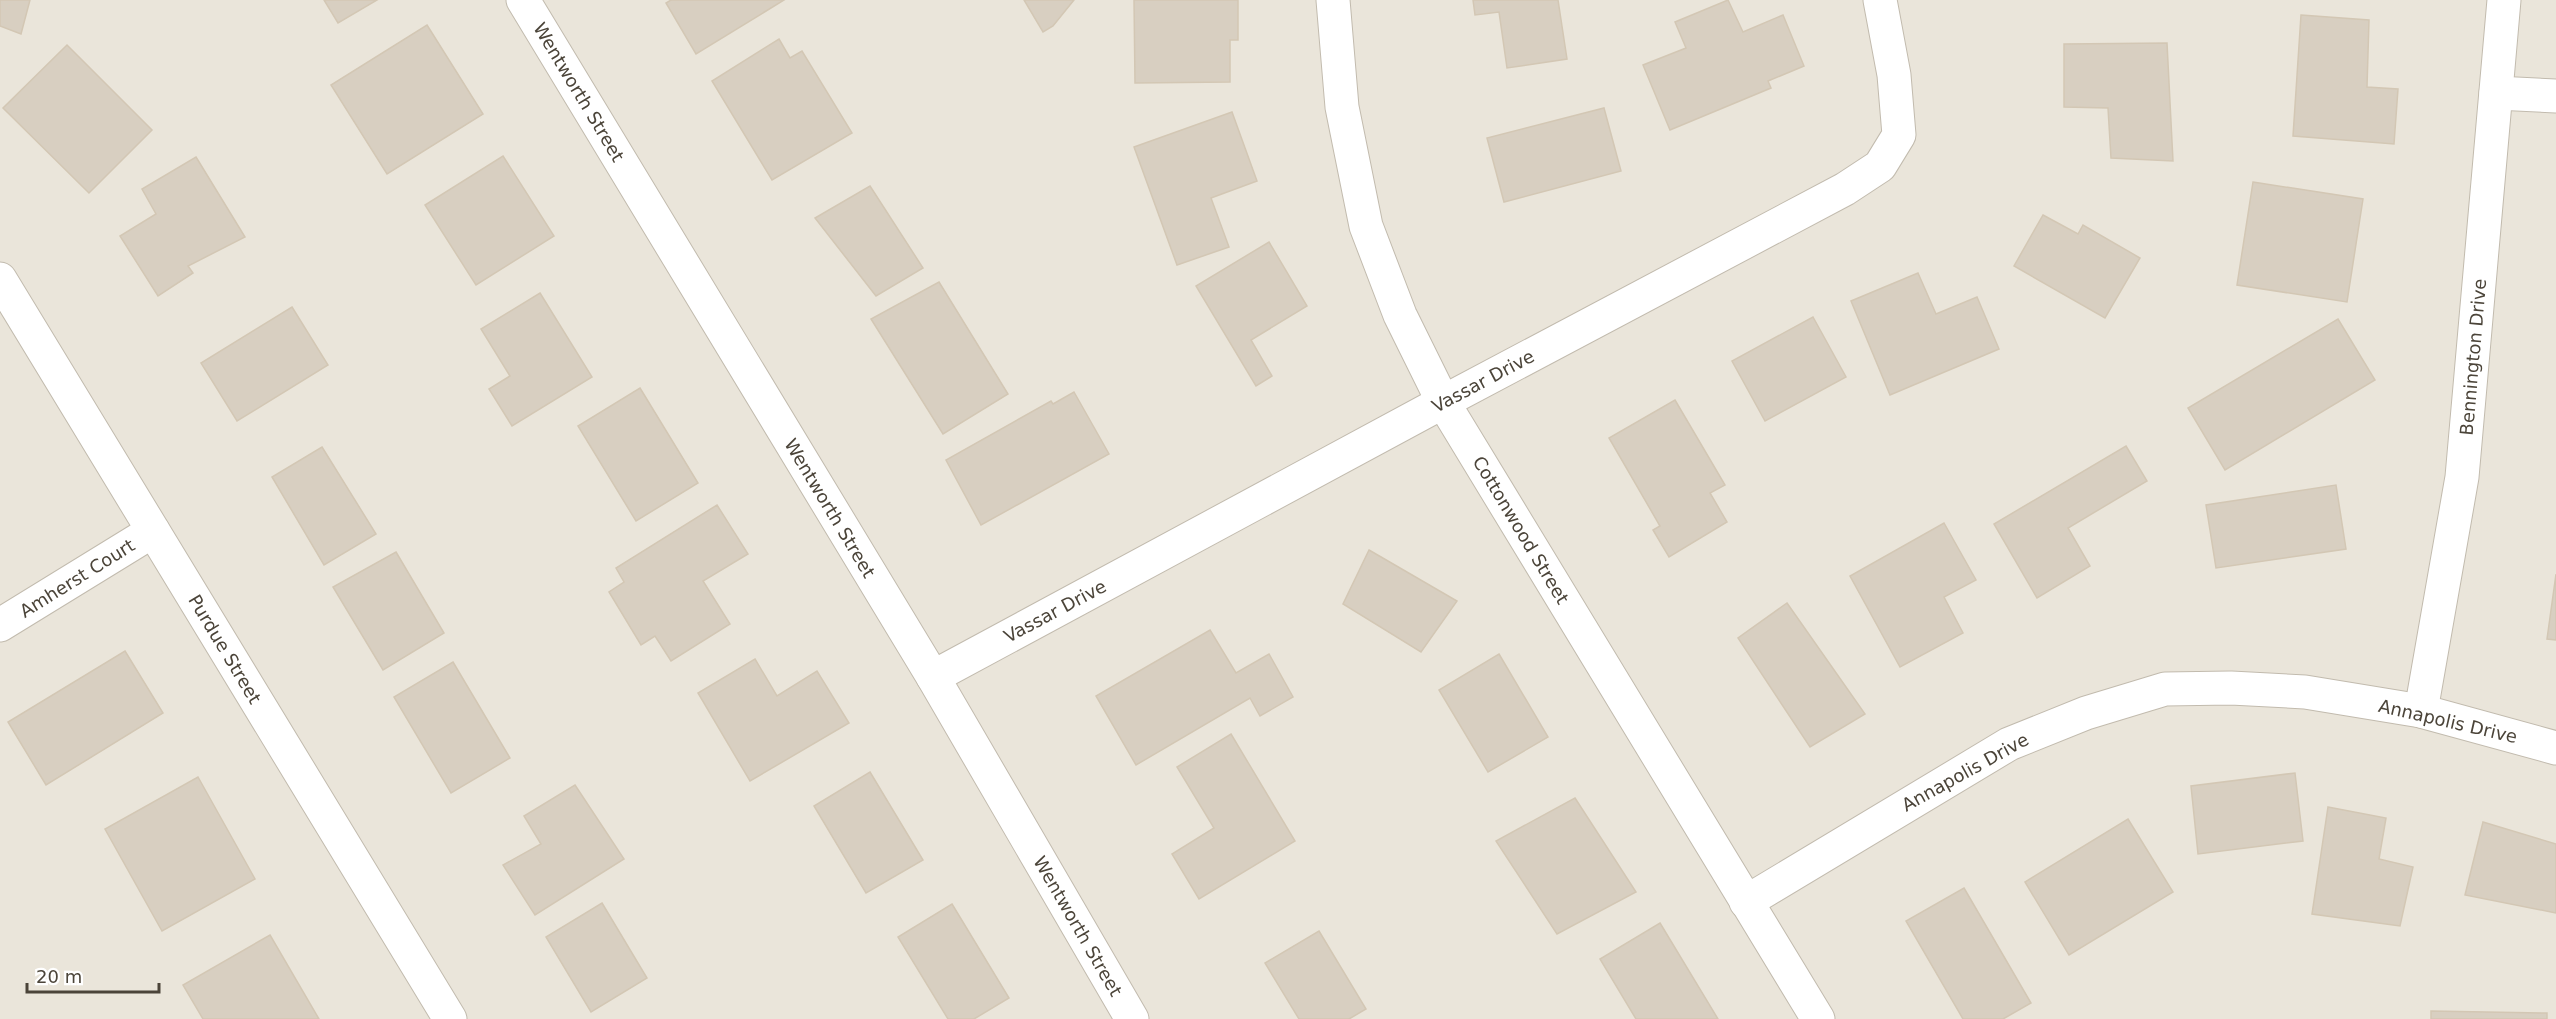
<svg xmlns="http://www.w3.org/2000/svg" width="2556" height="1019" viewBox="0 0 2556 1019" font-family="'DejaVu Sans',sans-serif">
	<rect width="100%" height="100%" fill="#f6f3ec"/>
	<!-- residential -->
	<rect fill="#eae5da" x="0" y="0" width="2556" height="1019"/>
	<!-- building -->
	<g fill="#d8cfc1" stroke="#d3c7b4" stroke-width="1.5">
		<path d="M0 0H30L21 34 0 26Z"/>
		<path d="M324 0H377L338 23Z"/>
		<path d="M671 0H784L696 54 666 3Z"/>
		<path d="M1024 0H1074L1053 26 1043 32Z"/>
		<path d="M1134 0H1238V40H1230V82L1135 83Z"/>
		<path d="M1473 0H1558L1567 59 1507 68 1499 12 1475 15Z"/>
		<path d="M1728 0 1743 32 1783 15 1804 66 1768 81 1771 88 1670 130 1643 65 1686 48 1675 22Z"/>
		<path d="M2301 15 2369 20 2367 87 2398 89 2394 144 2293 136Z"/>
		<path d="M427 25 483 114 387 174 331 85Z"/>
		<path d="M779 39 790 58 802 51 852 133 772 180 712 81Z"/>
		<path d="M2167 43 2173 161 2111 158 2108 108 2064 107V44Z"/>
		<path d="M67 45 152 130 89 193 3 108Z"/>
		<path d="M1604 108 1621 171 1504 202 1487 138Z"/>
		<path d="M1232 112 1257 181 1211 198 1229 247 1177 265 1134 147Z"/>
		<path d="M503 156 554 236 476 285 425 205Z"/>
		<path d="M196 157 245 237 188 266 193 273 158 296 120 236 156 214 142 189Z"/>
		<path d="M2253 182 2363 199 2347 302 2237 285Z"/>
		<path d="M870 186 923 268 876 296 815 218Z"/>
		<path d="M2043 215 2078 234 2083 225 2140 258 2105 318 2014 266Z"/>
		<path d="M1269 242 1307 306 1251 340 1272 376 1256 386 1196 286Z"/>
		<path d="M1918 273 1936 314 1977 297 1999 349 1890 395 1851 301Z"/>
		<path d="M939 282 1008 394 943 434 871 319Z"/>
		<path d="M540 293 592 377 512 426 489 389 510 376 481 329Z"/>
		<path d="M292 307 328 365 237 421 201 363Z"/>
		<path d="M1813 317 1846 377 1765 421 1732 361Z"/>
		<path d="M2338 319 2375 380 2225 470 2188 408Z"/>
		<path d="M640 388 698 483 636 521 578 426Z"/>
		<path d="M1074 392 1109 454 981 525 946 460 1051 401 1053 404Z"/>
		<path d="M1675 400 1725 485 1710 493 1727 522 1669 557 1653 530 1660 526 1609 438Z"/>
		<path d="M2126 446 2147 481 2068 528 2090 566 2037 598 1994 524Z"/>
		<path d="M322 447 376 534 324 565 272 477Z"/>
		<path d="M2336 485 2346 549 2216 568 2206 505Z"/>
		<path d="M717 505 748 554 703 581 730 624 671 661 655 636 641 645 609 592 624 582 616 568Z"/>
		<path d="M1944 523 1976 580 1944 597 1963 633 1900 667 1850 576Z"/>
		<path d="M1369 550 1457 601 1421 652 1343 604Z"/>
		<path d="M396 552 444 633 383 670 333 587Z"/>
		<path d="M2556 574V640L2547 639Z"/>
		<path d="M1787 603 1865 714 1810 747 1738 638Z"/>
		<path d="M1210 630 1236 673 1269 654 1293 697 1260 716 1250 698 1136 765 1096 696Z"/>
		<path d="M125 651 163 713 46 785 8 722Z"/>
		<path d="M1499 654 1548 737 1488 772 1439 690Z"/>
		<path d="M755 659 777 696 817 671 849 723 750 781 698 693Z"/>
		<path d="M453 662 510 758 451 793 394 697Z"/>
		<path d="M1231 734 1295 841 1199 899 1172 854 1214 828 1177 767Z"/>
		<path d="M870 772 923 860 866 893 814 806Z"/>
		<path d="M2295 773 2303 841 2198 854 2191 786Z"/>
		<path d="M198 777 255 879 162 931 105 829Z"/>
		<path d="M575 785 624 859 535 915 503 865 541 844 524 816Z"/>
		<path d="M1575 798 1636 892 1557 934 1496 841Z"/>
		<path d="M2328 807 2386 818 2379 859 2413 867 2400 926 2312 914Z"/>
		<path d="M2128 819 2173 892 2069 955 2025 882Z"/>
		<path d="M2483 822 2556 844V913L2465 895Z"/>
		<path d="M1964 888 2031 1003 2003 1019H1963L1906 921Z"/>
		<path d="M602 903 647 978 591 1012 546 937Z"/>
		<path d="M952 904 1009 998 974 1019H948L898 937Z"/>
		<path d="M1660 923 1718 1019H1636L1600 959Z"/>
		<path d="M1319 931 1366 1009 1349 1019H1299L1265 963Z"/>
		<path d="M270 935 319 1019H203L183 985Z"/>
		<path d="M2431 1011 2547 1013V1019H2431Z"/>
	</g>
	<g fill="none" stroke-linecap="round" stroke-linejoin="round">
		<!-- minor casing -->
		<g stroke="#c2bbae" stroke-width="35">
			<g id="minor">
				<path d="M523 0 933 677 1132 1019"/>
				<path d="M1333 0 1342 107 1366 226 1400 315 1443 402 1818 1019"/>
				<path d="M2496 93 2556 96"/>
				<path d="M0 279 450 1019"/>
				<path d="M0 625 153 531"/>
				<path d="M933 677 1443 402 1845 189 1880 166 1899 135 1894 75 1880 0"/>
				<path d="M2421 711 2462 477 2504 0"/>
				<path d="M1746 902 2009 744 2086 713 2165 689 2231 688 2305 692 2421 711 2556 748"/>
			</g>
		</g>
		<!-- minor -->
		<use href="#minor" stroke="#fff" stroke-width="33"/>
	</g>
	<g text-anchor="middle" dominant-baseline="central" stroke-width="4.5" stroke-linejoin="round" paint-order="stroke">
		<!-- street labels -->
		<g font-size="18" fill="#4b4439" stroke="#fff">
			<text transform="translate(579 92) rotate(59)">Wentworth Street</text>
			<text transform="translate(2473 357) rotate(-85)">Bennington Drive</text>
			<text transform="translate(1483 381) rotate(-28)">Vassar Drive</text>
			<text transform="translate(830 508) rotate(59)">Wentworth Street</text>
			<text transform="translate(1521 530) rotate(59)">Cottonwood Street</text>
			<text transform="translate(77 578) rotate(-32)">Amherst Court</text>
			<text transform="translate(1055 611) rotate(-28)">Vassar Drive</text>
			<text transform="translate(225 649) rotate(59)">Purdue Street</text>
			<text transform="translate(2448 721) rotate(13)">Annapolis Drive</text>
			<text transform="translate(1965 772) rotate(-29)">Annapolis Drive</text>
			<text transform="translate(1078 926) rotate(60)">Wentworth Street</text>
		</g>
	</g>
	<!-- scale -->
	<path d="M27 983v9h132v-9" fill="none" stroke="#4b4439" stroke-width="3"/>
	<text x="36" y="983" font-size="18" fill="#4b4439" stroke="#ffffff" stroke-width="4.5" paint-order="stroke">20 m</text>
</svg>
